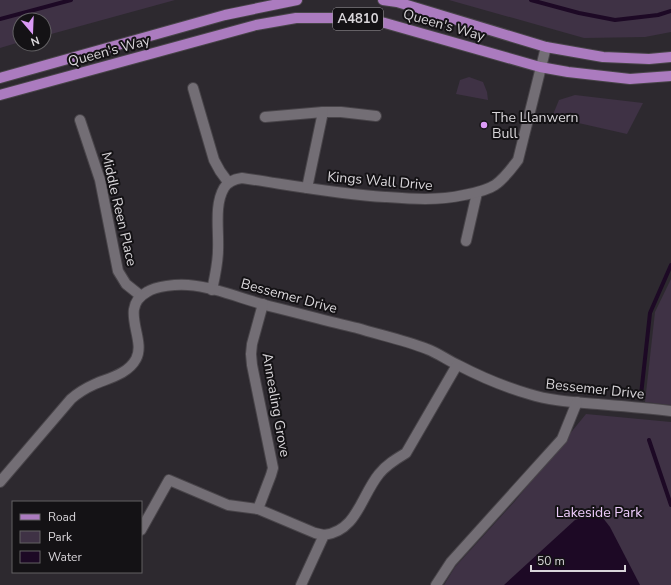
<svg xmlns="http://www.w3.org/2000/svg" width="671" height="585" viewBox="0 0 671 585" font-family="'Nunito Sans',sans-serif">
	<rect width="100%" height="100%" fill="#2d292f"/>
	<!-- green -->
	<g fill="#3f3245">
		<path d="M0 0H175L44 36V20H20V42L0 48Z"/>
		<path d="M449 0H671V32L645 37 584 38Z"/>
		<path d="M469 77 483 82 487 92 488 100 456 94 460 80Z"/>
		<path d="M575 95 643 103 627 134 552 117 559 100Z"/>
		<path d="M671 279V405L645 402 655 312Z"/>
		<path d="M586 414 671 422V585H444L455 567 515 501Z"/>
	</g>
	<!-- water -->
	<path fill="#1d0925" d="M592 515 603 518 610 527 640 585H504L575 520Z"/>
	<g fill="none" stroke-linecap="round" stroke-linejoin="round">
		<!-- stream -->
		<g stroke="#1d0925" stroke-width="4">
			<path d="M531 0 579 13 615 20 658 15 671 11"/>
			<path d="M0 19 71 0"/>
			<path d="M641 395 650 313 671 265"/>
			<path d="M649 440 671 505"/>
		</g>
		<!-- minor casing -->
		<g stroke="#484449" stroke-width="12">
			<g id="minor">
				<path d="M193 88 214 160 220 171 228 182"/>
				<path d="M265 117 323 112H341L376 116"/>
				<path d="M80 120 100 180 118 271 126 284 141 296"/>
				<path d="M307 188 323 112"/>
				<path d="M466 241 477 193"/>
				<path d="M212 290C215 276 218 263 218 250 219 230 214 205 224 188 228 181 235 179 242 178 290 185 337 194 385 197 412 199 437 201 464 195 474 193 486 191 495 185 505 178 511 169 518 160L546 47"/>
				<path d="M0 482 71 399C79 392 86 388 95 384 109 378 128 374 136 359 147 339 118 308 147 292 156 286 177 284 188 285 215 287 242 299 269 306 298 313 327 321 357 328 380 335 404 340 427 349 438 353 447 360 458 365 481 377 505 387 529 394 551 401 575 402 598 404 622 406 647 408 671 411"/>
				<path d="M258 509 271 475 273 468 252 365 251 354 252 344 263 304"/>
				<path d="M141 530 169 480 228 505 258 509 315 533 324 535"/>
				<path d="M301 585 324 535C357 531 361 496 379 474 386 465 396 459 406 453L457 365"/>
				<path d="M436 585 451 562 562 439 577 402"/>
			</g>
		</g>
		<!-- primary casing -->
		<g stroke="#484449" stroke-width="12">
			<g id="primary">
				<path d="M383 0 397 2 546 47 603 57 649 59 671 57"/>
				<path d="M0 78 225 15 297 0"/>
				<path d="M0 95 256 25 296 18H355L385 23 540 67 568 72 630 79 671 76"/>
			</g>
		</g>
		<!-- minor -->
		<use href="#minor" stroke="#736e75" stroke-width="10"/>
		<!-- primary -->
		<use href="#primary" stroke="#ab7bbf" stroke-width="10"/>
	</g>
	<!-- markers -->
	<circle fill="#db9af6" stroke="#141215" stroke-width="1.5" cx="484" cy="125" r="4"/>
	<g text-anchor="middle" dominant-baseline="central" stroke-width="4" stroke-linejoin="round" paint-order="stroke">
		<!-- shield labels -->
		<rect fill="#141215" stroke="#9d9a9e" stroke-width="1" x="333" y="8" width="50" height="22" rx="3"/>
		<g font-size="13" font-weight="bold" fill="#d8d5d9">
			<text x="358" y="19">A4810</text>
		</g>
		<!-- street labels -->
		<g font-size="14" fill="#d8d5d9" stroke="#141215">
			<text transform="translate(444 25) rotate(16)">Queen's Way</text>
			<text transform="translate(109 51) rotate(-15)">Queen's Way</text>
			<text transform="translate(380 181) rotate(5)">Kings Wall Drive</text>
			<text transform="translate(119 209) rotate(77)">Middle Reen Place</text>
			<text transform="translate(289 296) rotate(15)">Bessemer Drive</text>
			<text transform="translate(595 389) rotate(6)">Bessemer Drive</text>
			<text transform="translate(276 405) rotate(80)">Annealing Grove</text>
		</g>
		<!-- poi labels -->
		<g font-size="14" fill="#d8d5d9" stroke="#141215" text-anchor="start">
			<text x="492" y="117">The Llanwern<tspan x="492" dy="16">Bull</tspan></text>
		</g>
		<!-- park labels -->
		<g font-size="14" fill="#eccbfa" stroke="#141215">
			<text x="599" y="512">Lakeside Park</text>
		</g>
	</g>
	<!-- legend -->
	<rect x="12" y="501" width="130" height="72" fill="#141215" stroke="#626063"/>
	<rect x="20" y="514" width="20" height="6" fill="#ab7bbf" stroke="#626063"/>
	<text x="48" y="521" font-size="12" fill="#d8d5d9">Road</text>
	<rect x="20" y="531" width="20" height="12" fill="#3f3245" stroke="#626063"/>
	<text x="48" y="541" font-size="12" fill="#d8d5d9">Park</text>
	<rect x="20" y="551" width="20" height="12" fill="#1d0925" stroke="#626063"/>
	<text x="48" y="561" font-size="12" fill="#d8d5d9">Water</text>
	<!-- north arrow -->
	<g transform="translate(32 32) rotate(161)"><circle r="19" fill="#141215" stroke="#626063"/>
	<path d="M0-3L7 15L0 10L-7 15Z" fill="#db9af6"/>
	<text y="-6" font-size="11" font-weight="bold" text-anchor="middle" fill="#d8d5d9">N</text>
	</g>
	<!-- scale -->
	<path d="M531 565v6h94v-6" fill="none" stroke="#d8d5d9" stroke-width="2"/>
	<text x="537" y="565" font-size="12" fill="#d8d5d9" stroke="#141215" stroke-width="3" paint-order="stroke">50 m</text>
</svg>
